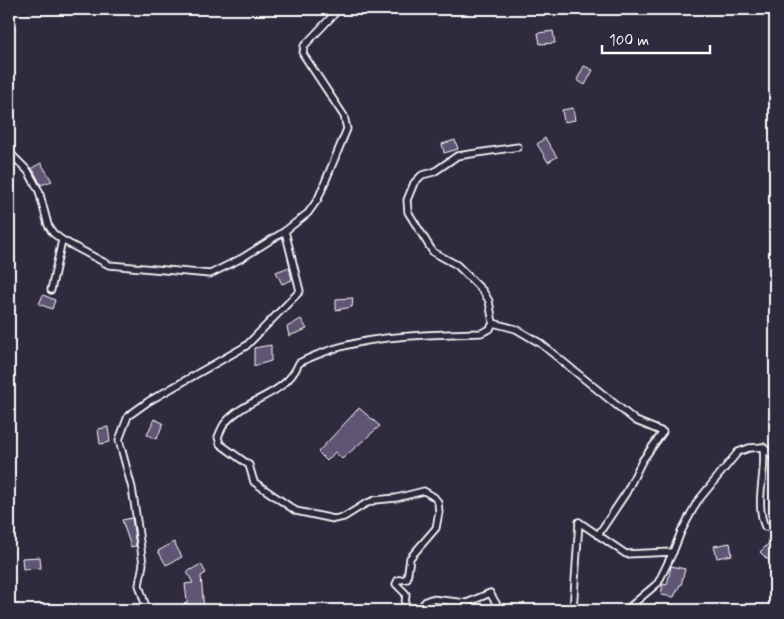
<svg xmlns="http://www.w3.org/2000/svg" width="784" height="619" viewBox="0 0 784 619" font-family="Mynerve,sans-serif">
	<rect width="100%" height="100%" fill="#2f2a3d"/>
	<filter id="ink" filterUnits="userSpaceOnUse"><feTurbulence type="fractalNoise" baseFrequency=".02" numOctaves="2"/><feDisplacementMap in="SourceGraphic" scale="10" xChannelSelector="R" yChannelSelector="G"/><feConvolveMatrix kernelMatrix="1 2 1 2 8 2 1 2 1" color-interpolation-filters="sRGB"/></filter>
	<g filter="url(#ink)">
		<!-- building -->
		<g fill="#5f5674" stroke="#fff">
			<path d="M553 31 555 43 540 44 538 33Z"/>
			<path d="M584 66 593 70 585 85 577 80Z"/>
			<path d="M573 108 575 120 564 122 562 110Z"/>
			<path d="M545 138 557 157 548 162 537 144Z"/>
			<path d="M455 140 458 149 444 153 442 144Z"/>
			<path d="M41 163 52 181 41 185 32 168Z"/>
			<path d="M289 267 292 280 282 284 276 272Z"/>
			<path d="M43 295 55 300 52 309 39 304Z"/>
			<path d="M353 298 352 307 336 310V299Z"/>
			<path d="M301 319 307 329 289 336 287 327Z"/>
			<path d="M271 345V361L254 366V348Z"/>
			<path d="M359 408 380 426 342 459 335 452 327 461 318 452Z"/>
			<path d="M154 419 163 423 157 439 147 435Z"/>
			<path d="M108 427 110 442 100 444 98 429Z"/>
			<path d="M132 518 136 546 131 547 122 520Z"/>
			<path d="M771 534 775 536V554L768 560 760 552 770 542 767 540Z"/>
			<path d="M174 542 182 557 166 565 158 551Z"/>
			<path d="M730 543 732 555 717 558 714 546Z"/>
			<path d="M40 557 41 568 23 569 22 558Z"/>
			<path d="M201 564 206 573 201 576 204 610H188L185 584 193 583 187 572Z"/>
			<path d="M671 566 685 569 681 585H680L674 597 661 595 663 584 667 585Z"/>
		</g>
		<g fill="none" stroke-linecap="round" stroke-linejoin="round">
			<!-- minor casing -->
			<g stroke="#fff" stroke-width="9">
				<g id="minor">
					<path d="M9 152 28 171 39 191 48 225 53 233 62 240 109 265 210 274 242 258 285 231 308 213 318 199 347 129 344 116 303 54 304 46 339 9"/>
					<path d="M51 290 62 240"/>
					<path d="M493 323 516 329 540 343 636 421 663 432 642 461 626 493 598 535"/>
					<path d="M763 447C767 473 754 501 765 527H770L775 531"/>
					<path d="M579 522 626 554 673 552 658 583 626 610"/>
					<path d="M673 552 681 532 697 502 738 452 749 448 763 447 773 456 775 462"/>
					<path d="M147 610 139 585 143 564 138 528 132 488 119 440 128 416 149 401 246 346 300 291 285 231"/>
					<path d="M412 610 405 604 406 594 396 584 398 580 407 579 410 558 436 528 439 512 438 502 434 497 424 491 396 498 375 500 365 504 344 517 334 519 296 511 254 482 249 465 220 444 218 437C220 432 222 427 225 423 247 397 285 397 299 363 355 334 419 335 481 333L490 329 493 323 489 301 483 291 457 265 433 252 408 212 407 200 414 183 422 175 434 172 457 156 518 147"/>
					<path d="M418 610 426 601 431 599 467 603 490 593 500 610"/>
					<path d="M573 610 579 522"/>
				</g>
			</g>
			<!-- minor -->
			<use href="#minor" stroke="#2f2a3d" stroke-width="5.5"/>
		</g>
	</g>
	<!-- margin -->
	<rect width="784" height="619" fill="none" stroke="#2f2a3d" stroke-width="30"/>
	<rect x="15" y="15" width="754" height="589" fill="none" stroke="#fff" stroke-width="2" filter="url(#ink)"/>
	<!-- scale -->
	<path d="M602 45v8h108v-8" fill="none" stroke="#ffffff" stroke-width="2.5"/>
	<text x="609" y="45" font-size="15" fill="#ffffff" stroke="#2f2a3d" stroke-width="4" paint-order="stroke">100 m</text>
</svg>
